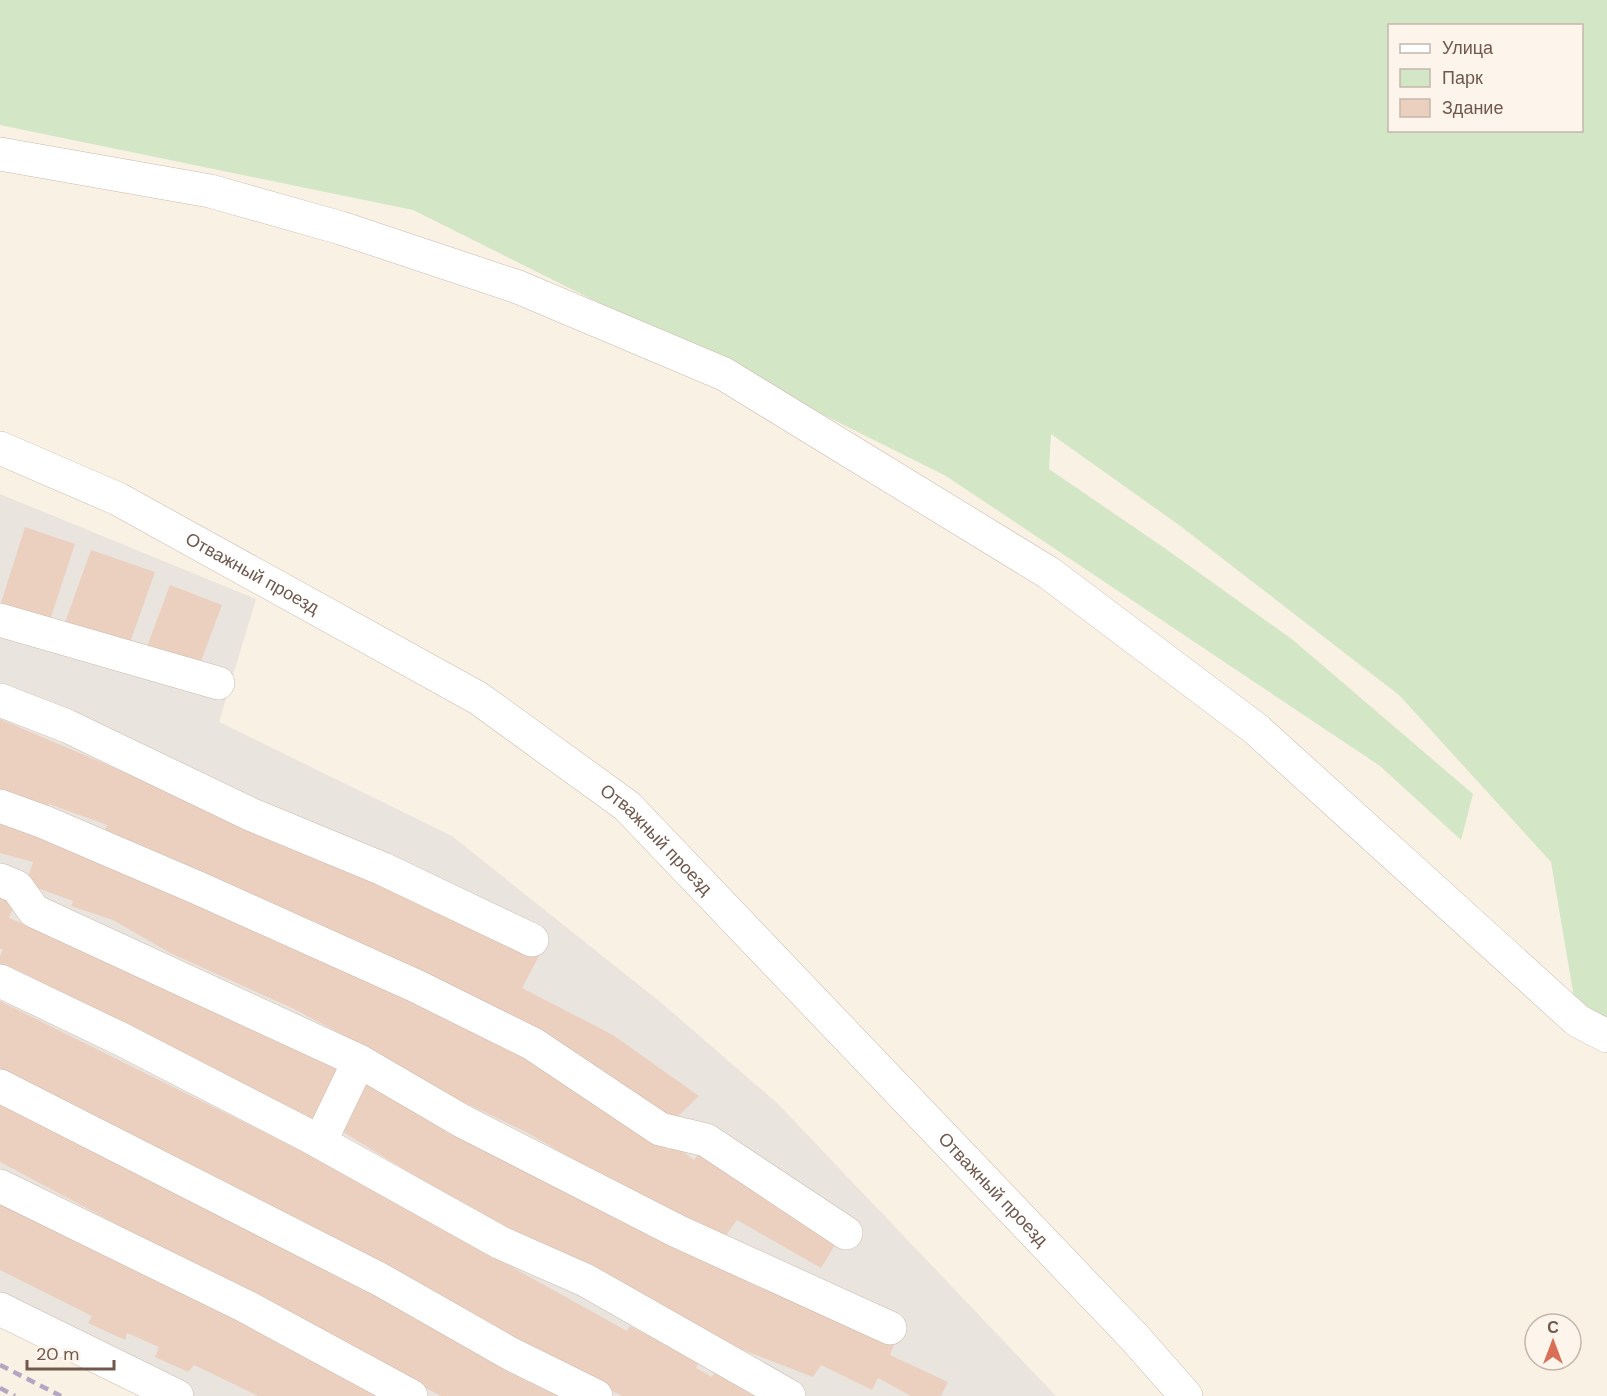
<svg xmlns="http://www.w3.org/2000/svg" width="1607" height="1396" viewBox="0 0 1607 1396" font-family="'DM Sans',sans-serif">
	<rect width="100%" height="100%" fill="#faf1e5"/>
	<!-- industrial -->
	<path fill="#eae4df" d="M0 494 256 599 219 722 452 836 665 1006 778 1104 1056 1396H156L0 1318Z"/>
	<!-- green -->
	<path fill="#d3e6c5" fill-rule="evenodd" d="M0 0H1607V1036L1578 1021 1551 862 1399 695 1179 525 1051 434 1049 469 1163 547 1293 640 1473 794 1461 840 1380 766 946 476 413 210 0 125ZM1390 26H1582V130H1390Z"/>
	<!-- building -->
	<g fill="#ecd0bf">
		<path d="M25 527 75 544 49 623 0 606Z"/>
		<path d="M91 550 155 572 127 651 63 628Z"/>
		<path d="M170 585 222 605 197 672 145 652Z"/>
		<path d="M0 719 248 825 540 954 522 988 613 1035 699 1096 673 1121 579 1054 474 1002 477 997 208 875 104 835 107 825 49 804 47 809 0 793Z"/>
		<path d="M0 818 42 831 516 1049 669 1150 673 1144 694 1160 699 1153 839 1239 821 1268 737 1220 720 1244 526 1132 436 1089 345 1036 294 1009 170 953 113 920 71 906 73 901 26 884 33 862 0 853Z"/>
		<path d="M0 893 16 900 9 918 117 960 344 1065 318 1123 0 972V957L3 949H0Z"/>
		<path d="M0 1001 312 1156 627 1331 630 1326 699 1362 696 1368 712 1377 714 1373 755 1396H622L454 1311 0 1070Z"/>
		<path d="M368 1078 419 1115 453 1136 456 1130 896 1339 890 1355 948 1382 941 1396H911L878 1378 872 1390 821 1365 813 1377 730 1345 499 1227 338 1129Z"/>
		<path d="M0 1100 330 1271 564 1396H441L383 1366 0 1162Z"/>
		<path d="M0 1201 144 1270 384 1396H258L194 1365 188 1372 155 1357 159 1347 127 1333 125 1340 88 1323 92 1316 0 1270Z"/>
	</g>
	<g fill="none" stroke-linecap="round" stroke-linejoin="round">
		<!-- minor casing -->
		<g stroke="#cab9ad" stroke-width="34">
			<g id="minor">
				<path d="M0 154 210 191 341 228 518 287 724 374 1049 573 1256 729 1578 1021 1607 1036"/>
				<path id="s1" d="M0 448 118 499 478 698 627 806 1135 1338 1186 1396"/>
				<path d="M0 620 218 683"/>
				<path d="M0 700 67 726 250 814 383 869 532 940"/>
				<path d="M0 806 44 822 198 888 416 986 533 1044 660 1129 706 1140 846 1233"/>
				<path d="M0 880 17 887 34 911 359 1061 320 1142"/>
				<path d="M0 981 121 1039 309 1136 501 1243 585 1280 789 1396"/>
				<path d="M359 1061 462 1121 677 1231 890 1328"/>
				<path d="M0 1086 381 1280 509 1353 596 1396"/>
				<path d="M0 1186 245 1306 411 1396"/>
				<path d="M0 1309 177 1396"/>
			</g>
		</g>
		<!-- minor -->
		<use href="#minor" stroke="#fff" stroke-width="33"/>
		<!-- rail -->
		<g stroke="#b4a5c2" stroke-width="4.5" stroke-dasharray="9 6" stroke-linecap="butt">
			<path d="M0 1365 61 1396"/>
			<path d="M0 1388 15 1396"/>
		</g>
	</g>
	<g text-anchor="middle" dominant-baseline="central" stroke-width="5" stroke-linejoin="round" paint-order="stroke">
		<!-- street labels -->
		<g font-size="18" fill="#70584d" stroke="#fdf5eb">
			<text stroke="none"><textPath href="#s1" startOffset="282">Отважный проезд</textPath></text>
			<text stroke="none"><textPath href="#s1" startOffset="768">Отважный проезд</textPath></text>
			<text stroke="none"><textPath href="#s1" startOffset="1254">Отважный проезд</textPath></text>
		</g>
	</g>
	<!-- legend -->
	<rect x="1388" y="24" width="195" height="108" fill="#fdf5eb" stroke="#c5b6ac" stroke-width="1.5"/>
	<rect x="1400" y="44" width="30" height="9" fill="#ffffff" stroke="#c5b6ac" stroke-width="1.5"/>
	<text x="1442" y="54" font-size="18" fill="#70584d">Улица</text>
	<rect x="1400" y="69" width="30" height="18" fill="#d3e6c5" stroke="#c5b6ac" stroke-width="1.5"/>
	<text x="1442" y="84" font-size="18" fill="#70584d">Парк</text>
	<rect x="1400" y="99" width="30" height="18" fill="#ecd0bf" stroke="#c5b6ac" stroke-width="1.5"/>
	<text x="1442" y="114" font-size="18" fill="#70584d">Здание</text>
	<!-- north arrow -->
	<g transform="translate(1553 1342)"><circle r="28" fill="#fdf5eb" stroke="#c5b6ac" stroke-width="1.5"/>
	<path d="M0-4.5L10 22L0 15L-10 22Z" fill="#d86f56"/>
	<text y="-9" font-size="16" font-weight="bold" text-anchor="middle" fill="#70584d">С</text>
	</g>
	<!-- scale -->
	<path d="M27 1360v9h87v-9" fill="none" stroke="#70584d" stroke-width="3"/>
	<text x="36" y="1360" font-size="18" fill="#70584d" stroke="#fdf5eb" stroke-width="4.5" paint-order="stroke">20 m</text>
</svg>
